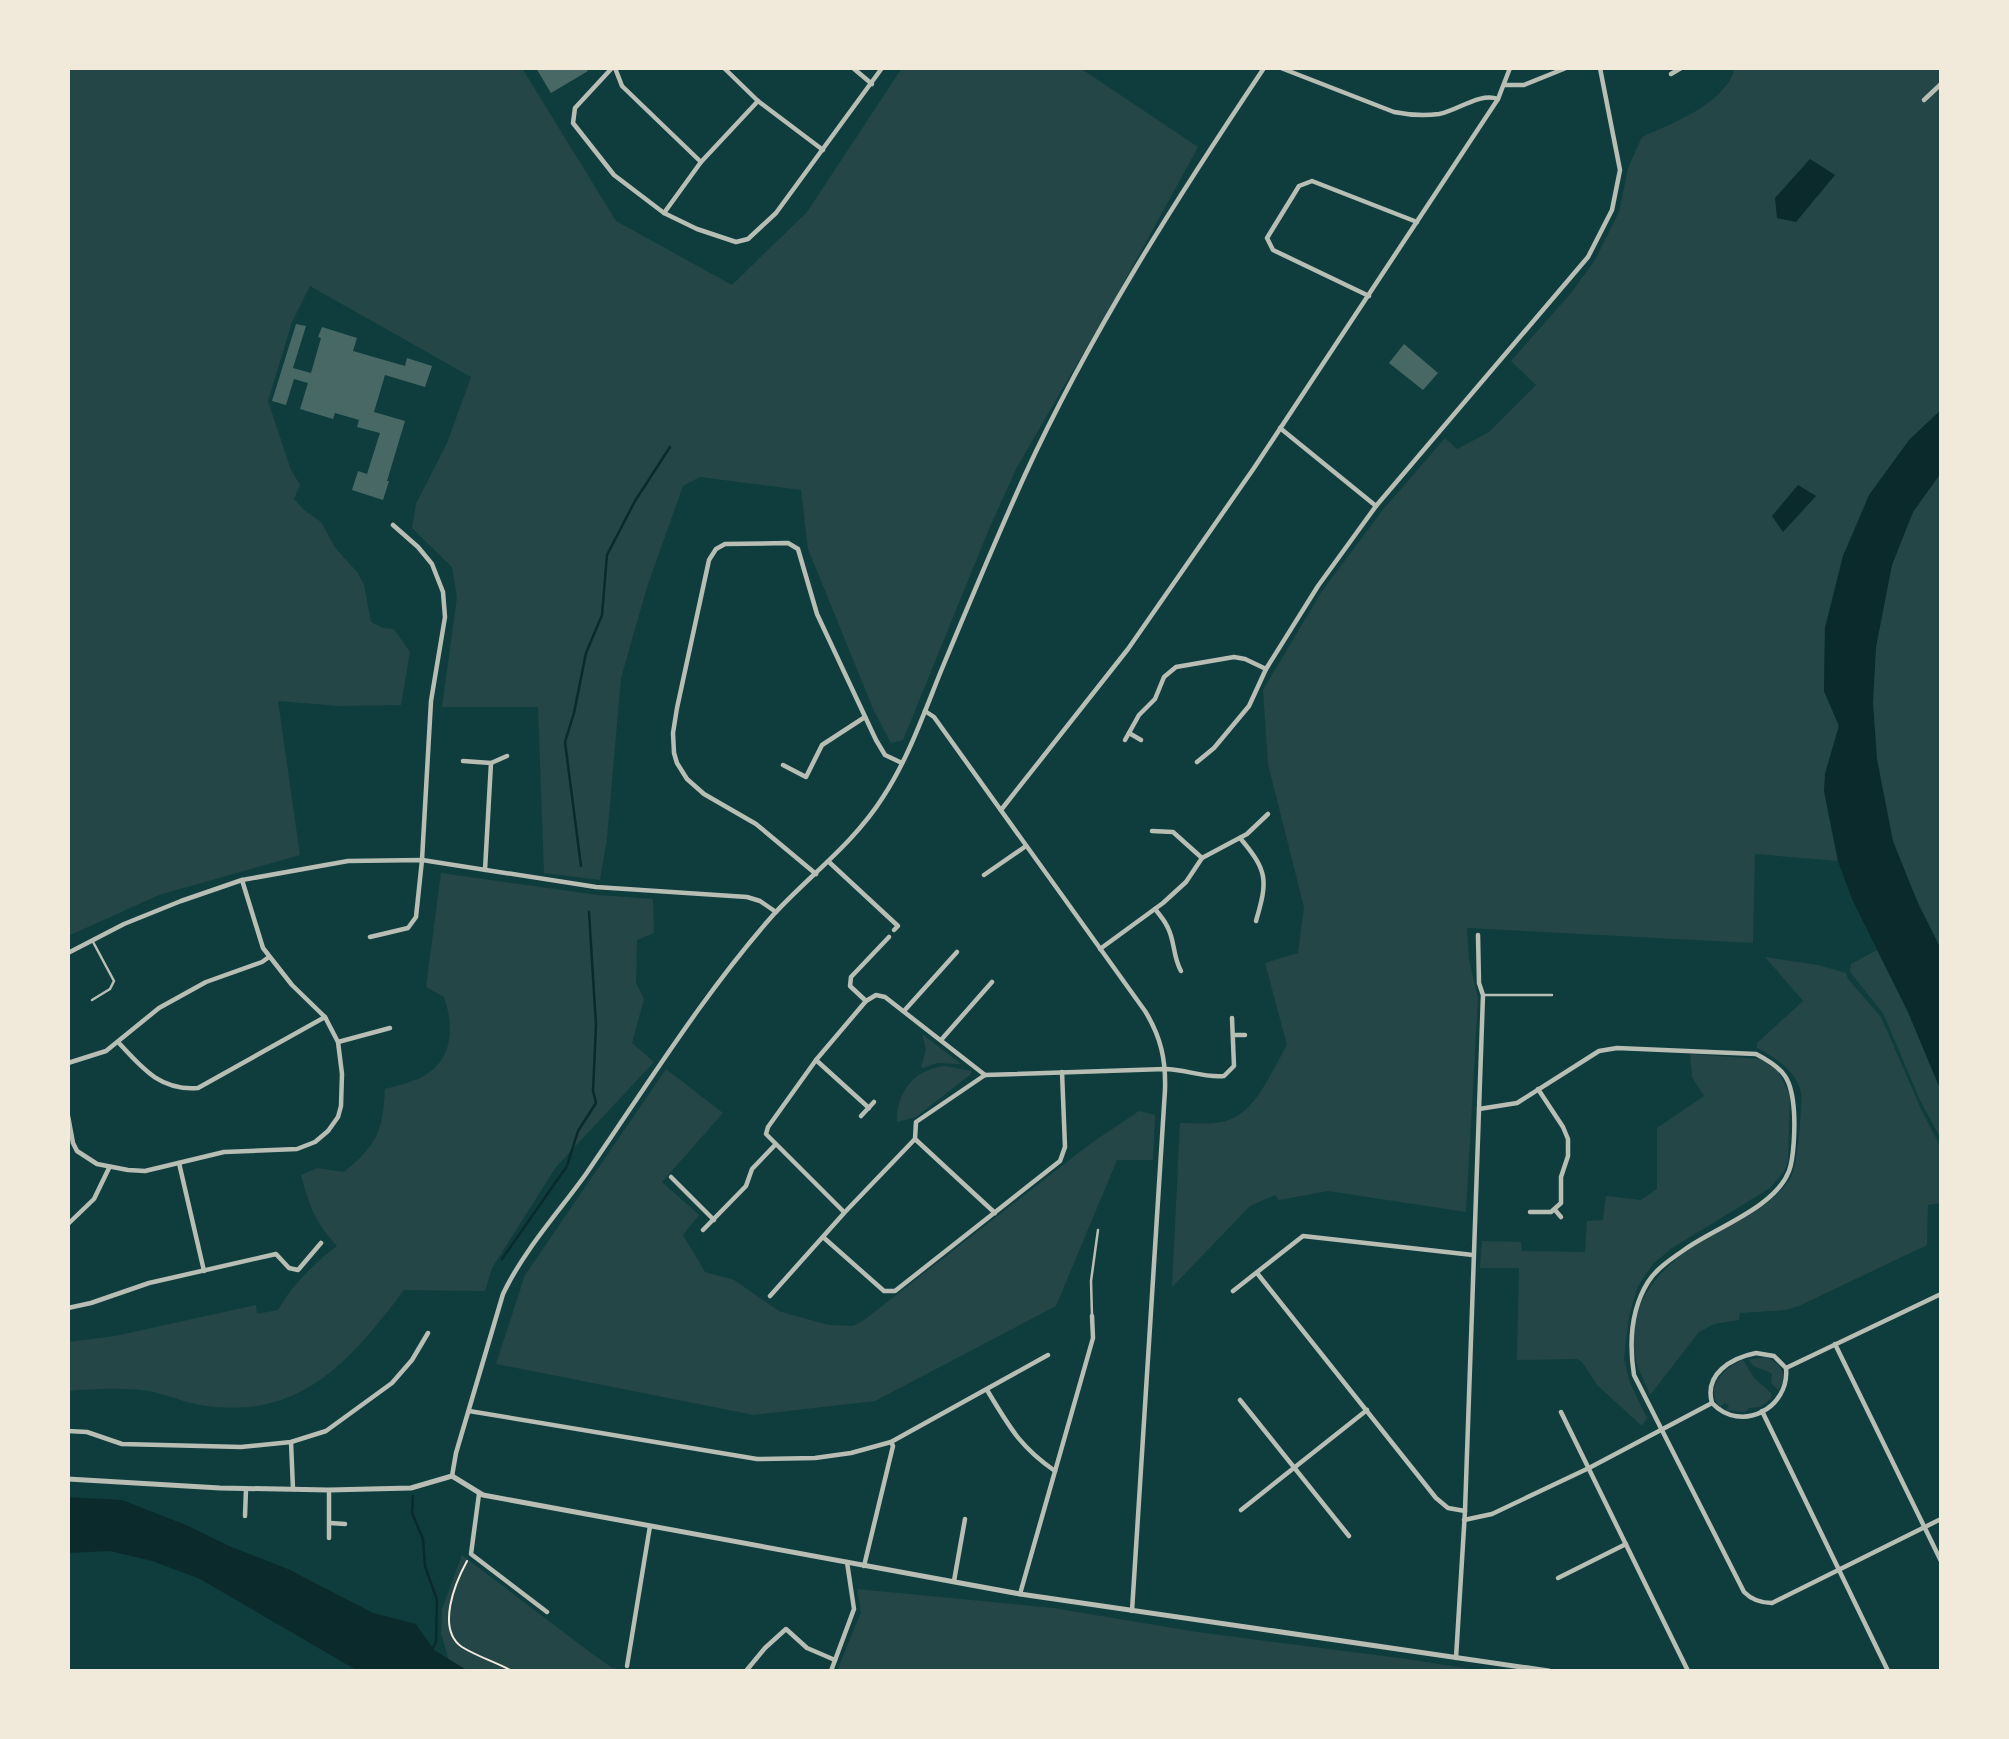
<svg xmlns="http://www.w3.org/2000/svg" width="2009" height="1739" viewBox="0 0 2009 1739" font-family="'PT Sans Narrow',sans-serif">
	<rect width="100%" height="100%" fill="#0f3d3e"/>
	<!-- green -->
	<g fill="#244646">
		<path d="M68 68H522L616 221 732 285 807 212 902 68H1080L1198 147 1117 295 1017 467 989 529 903 740 891 743 874 711 808 549 801 490 700 477 683 486 647 587 621 678 607 838 600 880 544 873 538 707H442L457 597 452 567 412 528 416 504 447 443 471 377 310 286 292 322 268 401 291 470 300 485 294 499 304 510 321 522 336 549 358 573 364 585 371 622 383 628 394 629 410 652 401 705 340 706 278 701 300 855 159 895 68 936Z"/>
		<path d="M1735 68H1941V410L1909 440 1843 556 1825 628 1824 691 1839 726 1825 774 1828 812 1838 861 1755 854 1753 943 1467 928 1469 960 1478 998 1466 1212 1328 1191 1279 1200 1275 1195 1250 1206 1172 1287 1180 1123C1198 1123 1220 1126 1235 1117 1258 1106 1274 1067 1287 1045L1265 963 1298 953 1304 907 1268 764 1263 690 1322 591 1382 511 1445 438 1457 449 1489 432 1536 385 1511 361 1571 293 1595 260 1619 212 1628 168 1642 137C1673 123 1725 104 1735 68Z"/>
		<path d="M1941 473V949C1924 914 1906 879 1893 842 1861 748 1867 601 1913 512 1920 498 1931 485 1941 473Z"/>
		<path d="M441 873 598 895 653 899 654 933 637 940 636 983 644 999 632 1043 654 1062 556 1167 492 1268 485 1291 404 1290C349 1363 297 1424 195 1404 181 1401 167 1395 154 1392 129 1387 93 1389 68 1391V1342L115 1336 256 1305 257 1314 278 1310C290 1288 316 1261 337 1246 314 1220 310 1208 301 1175L317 1168 344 1172C377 1145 383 1131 385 1089 396 1086 408 1083 418 1079 453 1063 455 1029 444 997L426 987Z"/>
		<path d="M1877 950 1908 1012 1941 1091V1139L1920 1100 1883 1013 1850 972 1851 964Z"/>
		<path d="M1765 957 1818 965 1846 973 1848 979 1881 1017 1921 1109 1941 1148V1203L1928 1205 1927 1245 1801 1305 1786 1310 1740 1313 1739 1320 1714 1324 1699 1332 1650 1395C1646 1384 1639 1372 1636 1361 1622 1298 1670 1258 1718 1230 1738 1219 1761 1209 1777 1194 1784 1187 1790 1181 1793 1172 1797 1163 1803 1102 1801 1092 1796 1071 1775 1057 1757 1048V1043L1803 1001Z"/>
		<path d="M922 1034 961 1064 937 1063 923 1068 921 1067 926 1050Z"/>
		<path d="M1690 1054 1760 1059 1778 1071 1790 1095 1788 1161 1784 1172 1770 1188 1672 1248 1653 1264 1638 1286 1629 1316 1624 1359 1630 1383 1647 1418 1642 1426 1597 1385 1582 1362 1577 1359 1517 1360 1519 1268H1480L1482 1241 1521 1242 1522 1251 1585 1252 1587 1221 1603 1220 1606 1196 1641 1200 1657 1189V1128L1704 1096 1692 1077Z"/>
		<path d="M945 1066 971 1071V1074L916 1117 897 1122C896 1091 915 1069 945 1066Z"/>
		<path d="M666 1069 723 1113 662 1182 699 1215 683 1235 705 1272 734 1280 779 1311 792 1315 829 1325 853 1326 864 1320 1090 1144 1139 1111 1155 1115 1153 1160H1117L1056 1306 875 1401 754 1415 496 1364 525 1275Z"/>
		<path d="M1766 1357C1781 1363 1790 1377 1778 1390L1771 1383 1772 1374C1764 1368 1751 1369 1749 1359Z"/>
		<path d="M1743 1360 1754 1378 1771 1393V1399L1760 1407 1749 1408 1745 1412 1726 1410 1729 1406 1725 1403 1720 1407C1703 1388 1725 1367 1743 1360Z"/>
		<path d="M462 1555 591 1653 611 1667 623 1671H468L449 1661 441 1633 442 1609Z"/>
		<path d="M857 1589 1053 1608 1197 1632 1407 1659 1483 1671H837L861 1612Z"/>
	</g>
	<!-- water -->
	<g fill="#0a2a2b">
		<path d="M1810 159 1835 175 1796 222 1777 218 1775 198Z"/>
		<path d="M1941 410V473L1913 512 1892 565 1876 647 1873 703 1877 759 1893 841 1919 906 1941 949V1091L1908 1012 1852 899 1838 861 1824 791 1825 774 1839 726 1824 691 1825 628 1843 556 1869 495 1909 440Z"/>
		<path d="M1798 485 1816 496 1783 532 1772 516Z"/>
		<path d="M68 1497 122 1500 186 1525 229 1546 288 1569 373 1613 416 1624 434 1650 468 1671H358L200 1579 152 1561 110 1551 68 1553Z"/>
	</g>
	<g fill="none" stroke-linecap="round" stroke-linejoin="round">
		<!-- stream -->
		<g stroke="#0a2a2b" stroke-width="2.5">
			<path d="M581 866 565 742 574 713 586 653 602 615 607 555 635 501 670 447"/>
			<path d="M502 1259 567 1166 578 1131 596 1103 593 1091 596 1025 589 912"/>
			<path d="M413 1496 412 1513 423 1539 425 1566 437 1600 436 1642 431 1651"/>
		</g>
	</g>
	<!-- building -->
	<g fill="#486865">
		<path d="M536 68H586L588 71 551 93Z"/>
		<path d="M296 324 306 326 293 368 311 373 321 338 318 337 322 327 357 338 353 351 405 366 407 358 432 366 425 387 385 375 374 412 405 421 387 481H389L383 500 352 490 358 471 367 474 380 433 357 427 359 420 335 413 333 419 300 409 308 383 294 379 286 405 272 401Z"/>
		<path d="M1404 344 1438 373 1423 390 1389 363Z"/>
	</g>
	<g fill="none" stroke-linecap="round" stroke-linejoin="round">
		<!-- path -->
		<path stroke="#f1e9da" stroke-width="2" d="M467 1561C455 1583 436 1629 462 1647 478 1657 496 1662 512 1671"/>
		<!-- service -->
		<g stroke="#b8beb3" stroke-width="2.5">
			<path d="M1483 995H1552"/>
			<path d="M92 1000 110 989 114 981 92 940"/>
			<path d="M1092 1316 1091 1281 1098 1230"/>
		</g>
		<!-- minor -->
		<g stroke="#b8beb3" stroke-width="4.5">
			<path d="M612 68 575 108 573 123 614 175 664 213 697 229 736 242 748 239 776 213 882 68"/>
			<path d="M615 68 622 86 701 162"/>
			<path d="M724 68 758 101 823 150"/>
			<path d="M853 68 872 84"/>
			<path d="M1281 68 1394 112C1409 115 1424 116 1439 114 1457 111 1480 92 1498 99"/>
			<path d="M1671 74 1681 68"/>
			<path d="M1505 85H1524L1566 68"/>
			<path d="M1924 100 1941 84"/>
			<path d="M664 213 701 162 758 101"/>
			<path d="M1369 296 1273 250 1267 238 1299 186 1312 181 1417 222"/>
			<path d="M1280 428 1376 506"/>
			<path d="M925 711 934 717 1145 1011C1161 1037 1166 1060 1165 1090L1132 1611"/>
			<path d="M1129 733 1141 740"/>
			<path d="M1125 740 1139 715 1155 699 1164 677 1176 667 1234 657 1245 659 1266 669"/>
			<path d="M463 761 491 763 485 870"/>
			<path d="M1197 762 1214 748 1249 706 1266 669 1318 586 1376 506 1588 257 1612 210 1620 170 1600 68"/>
			<path d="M491 763 507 756"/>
			<path d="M783 765 806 777 822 745 865 717"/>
			<path d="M1001 810 1128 649 1254 468 1498 99 1510 68"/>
			<path d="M1152 831 1173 832 1202 858"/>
			<path d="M1240 838C1268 871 1268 880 1256 921"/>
			<path d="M829 862 898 926 894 930"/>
			<path d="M816 874 756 824 704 794 687 779 677 763 674 753 673 733 677 708 709 560 716 549 725 544 788 543 798 549 817 614 876 740 885 755 902 763"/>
			<path d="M984 875 1026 846"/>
			<path d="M1155 909C1160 915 1165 921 1168 928 1175 942 1173 957 1181 971"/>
			<path d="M370 937 408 928 416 917 422 860 431 701 445 617 443 592 432 564 418 547 393 525"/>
			<path d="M1100 949 1163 903 1186 882 1202 858 1247 834 1268 814"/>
			<path d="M68 953 124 924 181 901 242 880 348 861 422 860 596 887 747 897 760 901 776 912"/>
			<path d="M866 1001 850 986 851 977 889 937"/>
			<path d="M904 1011 957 952"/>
			<path d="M1233 1035H1245"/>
			<path d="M941 1040 992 982"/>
			<path d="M118 1042C142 1068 160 1091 198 1088L325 1017"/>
			<path d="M338 1042 390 1028"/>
			<path d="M816 1060 869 1108"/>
			<path d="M68 1063 106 1051 159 1008 206 982 262 962 269 957"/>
			<path d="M1479 1109 1517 1103 1599 1051 1617 1048 1756 1054C1785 1069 1792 1079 1794 1112 1795 1127 1794 1158 1789 1171 1775 1208 1714 1228 1684 1250 1671 1259 1656 1269 1648 1282 1630 1311 1629 1343 1634 1375L1744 1592C1752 1600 1760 1603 1772 1603L1941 1519"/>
			<path d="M68 1116 73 1143 77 1151 97 1164 128 1170 145 1171 224 1152 297 1149 315 1142 328 1131 338 1117 341 1106 342 1074 338 1042 325 1017 292 985 263 948 242 880"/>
			<path d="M861 1116 874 1102"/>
			<path d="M915 1139 995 1213"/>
			<path d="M179 1163 204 1271"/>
			<path d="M671 1177 714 1220"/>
			<path d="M1555 1210 1561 1217"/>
			<path d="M844 1212 766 1134 768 1127 816 1060 866 1001 876 995 885 997 985 1075"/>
			<path d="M1530 1212H1551L1561 1203V1177L1568 1156V1139L1563 1127 1538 1089"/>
			<path d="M68 1224 94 1199 109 1168"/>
			<path d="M703 1230 746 1186 752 1169 775 1145"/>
			<path d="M823 1237 884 1291H895L1060 1161 1065 1147 1062 1072"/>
			<path d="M1257 1273 1436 1498 1448 1508 1465 1511"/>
			<path d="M1233 1291 1303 1236 1473 1255"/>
			<path d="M770 1296 845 1212 915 1139 916 1122 985 1075 1165 1069C1185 1069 1203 1078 1224 1076L1234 1066 1232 1018"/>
			<path d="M68 1308 91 1303 149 1283 276 1254 289 1268 298 1270 321 1243"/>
			<path d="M1835 1344 1941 1561"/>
			<path d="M1756 1353 1774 1356 1786 1368C1790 1408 1741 1434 1712 1403 1704 1374 1731 1358 1756 1353Z"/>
			<path d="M1786 1368 1941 1294"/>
			<path d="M987 1390C1009 1426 1019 1446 1055 1471"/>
			<path d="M1240 1400 1349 1536"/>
			<path d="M469 1411 757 1459 815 1458 851 1453 891 1442 1048 1355"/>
			<path d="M1762 1411 1888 1671"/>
			<path d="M1561 1412 1688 1671"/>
			<path d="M68 1431 87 1432 122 1444 241 1447 291 1442 326 1431 392 1383 412 1360 428 1333"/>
			<path d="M291 1442 293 1489"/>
			<path d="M452 1476 456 1453 503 1294C524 1250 558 1213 586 1174 646 1087 704 993 774 914 810 875 854 843 883 797 908 759 924 713 941 671 968 606 995 541 1024 477 1089 335 1177 198 1264 68"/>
			<path d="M329 1490V1538"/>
			<path d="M479 1494 471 1554 547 1612"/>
			<path d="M1241 1510 1367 1410"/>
			<path d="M245 1516 246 1489"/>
			<path d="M1464 1520 1492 1514 1589 1468 1712 1403"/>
			<path d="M330 1523 345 1524"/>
			<path d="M864 1566 893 1446 891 1442"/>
			<path d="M1558 1578 1626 1544"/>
			<path d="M954 1581 965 1519"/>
			<path d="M1020 1594 1093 1338 1092 1316"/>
			<path d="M1456 1658 1465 1511 1483 995 1479 983 1478 935"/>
			<path d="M627 1666 650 1526"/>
			<path d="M746 1671 765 1648 786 1629 807 1648 835 1660"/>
			<path d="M831 1671 854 1609 847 1562"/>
		</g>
		<!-- tertiary -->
		<path stroke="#b8beb3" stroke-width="5" d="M68 1479 220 1488 329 1490 411 1488 452 1476 483 1495 1020 1594 1549 1671"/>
	</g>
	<!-- border -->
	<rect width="2009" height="1739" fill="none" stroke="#f1e9da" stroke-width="140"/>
</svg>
